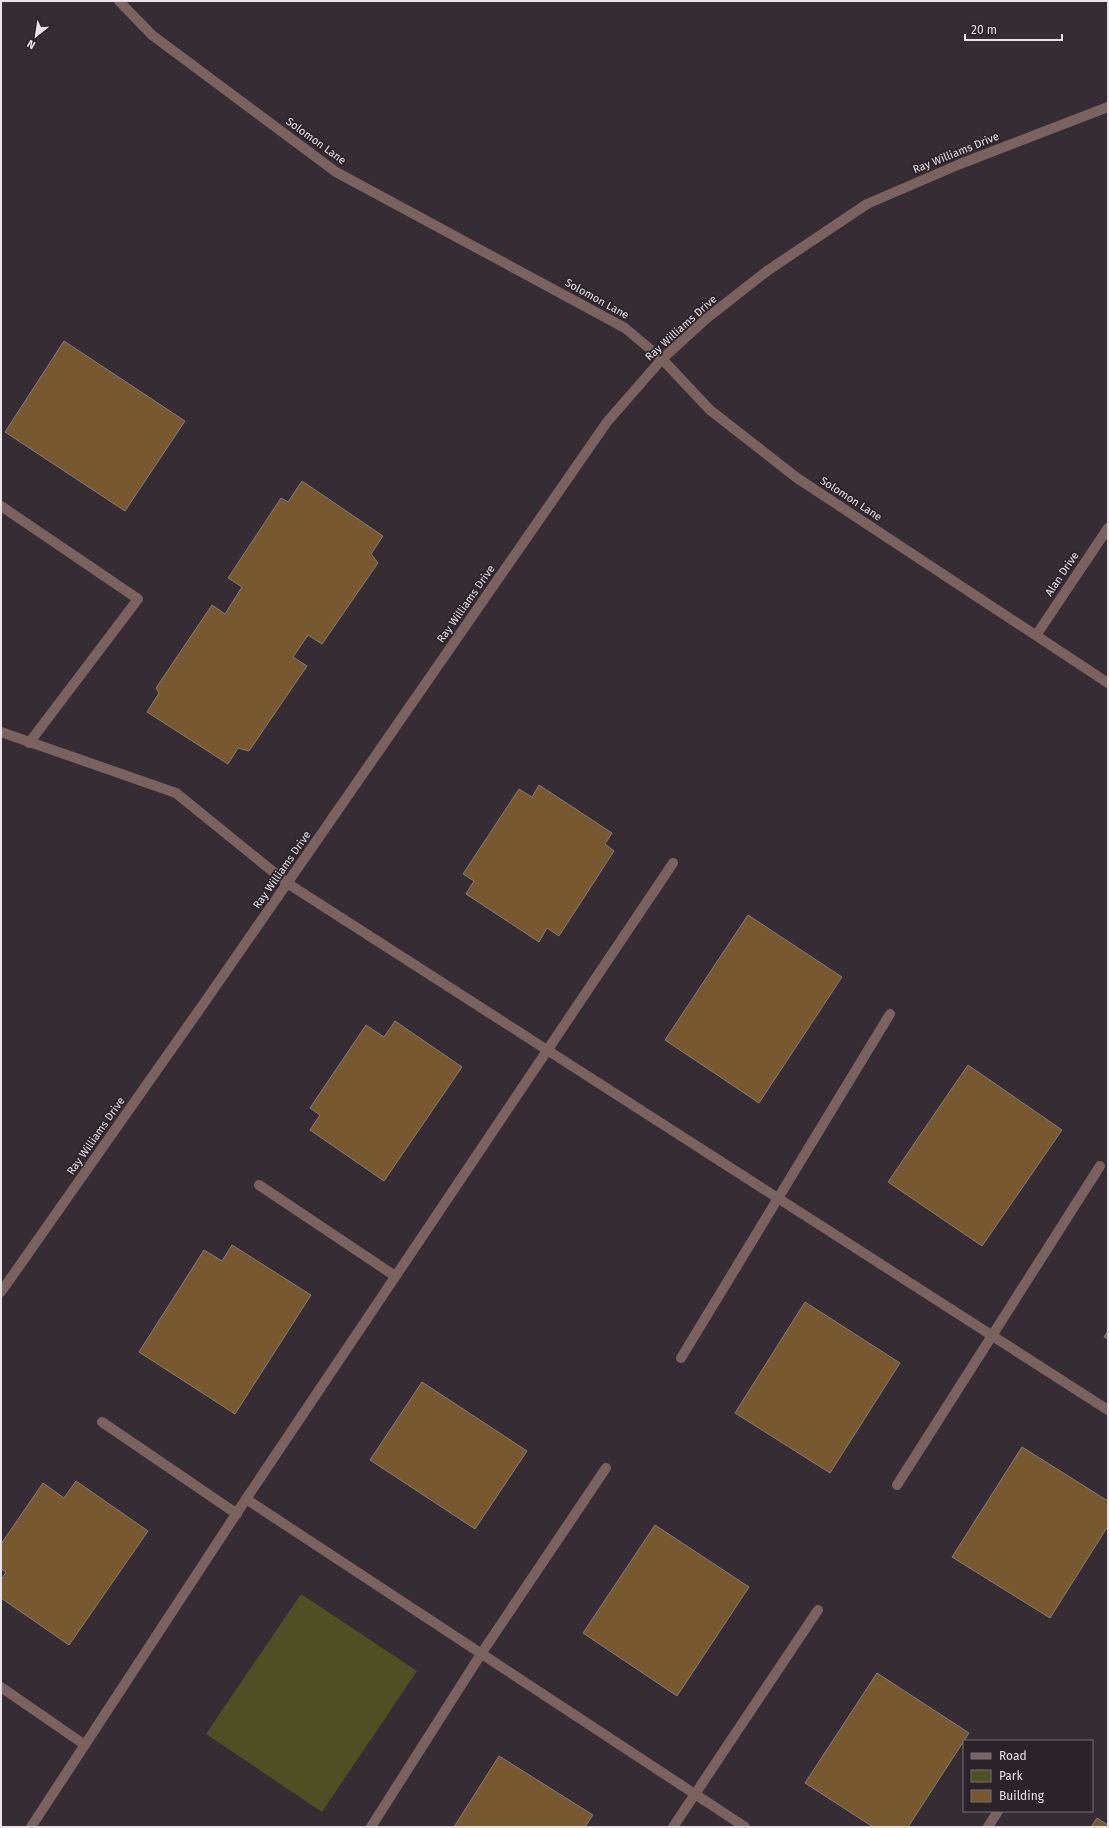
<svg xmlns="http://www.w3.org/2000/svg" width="1109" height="1828" viewBox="0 0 1109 1828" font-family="'Fira Sans',sans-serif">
	<rect width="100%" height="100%" fill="#352c34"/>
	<!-- green -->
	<path fill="#4e5023" d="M301 1594 417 1671 322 1812 206 1734Z"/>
	<!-- building -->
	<g fill="#78592f" stroke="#867e73">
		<path d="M64 341 185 421 125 511 5 432Z"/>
		<path d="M302 481 383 536 371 554 378 563 322 644 308 635 293 657 307 666 249 751 238 748 228 764 147 712 159 693 156 688 212 605 225 614 242 587 228 578 281 498 288 502Z"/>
		<path d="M539 785 612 833 605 844 614 851 559 936 547 928 539 942 466 894 474 881 463 874 519 789 532 797Z"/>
		<path d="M748 915 842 977 759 1103 665 1040Z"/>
		<path d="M395 1021 462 1067 384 1181 310 1130 320 1115 310 1108 366 1025 384 1037Z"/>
		<path d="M968 1065 1062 1130 982 1246 888 1182Z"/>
		<path d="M232 1245 311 1295 235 1414 139 1352 204 1250 222 1261Z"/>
		<path d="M805 1302 900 1363 830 1473 735 1413Z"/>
		<path d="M1108 1331V1339L1104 1337Z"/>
		<path d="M422 1382 527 1451 475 1529 370 1460Z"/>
		<path d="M1022 1447 1108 1501V1526L1050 1618 952 1557Z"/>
		<path d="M76 1481 148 1531 69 1645 1 1598V1580L6 1572 1 1569V1544L43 1483 64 1498Z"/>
		<path d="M655 1525 749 1587 677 1696 583 1633Z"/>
		<path d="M877 1673 969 1733 908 1827H873L805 1783Z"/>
		<path d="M499 1756 593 1815 585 1827H454Z"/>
		<path d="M1097 1818 1108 1825V1827H1091Z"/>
	</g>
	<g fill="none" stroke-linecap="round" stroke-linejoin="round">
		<!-- lane -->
		<g stroke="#7a635e" stroke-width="10">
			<path d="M259 1185 395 1276"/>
			<path d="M102 1422 237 1514"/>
			<path d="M1 1687 85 1745"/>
		</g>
		<!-- street -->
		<g stroke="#7a635e" stroke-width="10">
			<path d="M119 1 152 35 336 172 625 328 662 359 710 410 797 478 1108 683"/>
			<path d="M1 506 138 599 29 743"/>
			<path d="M1037 634 1108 528"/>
			<path d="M1 732 176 793 287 883 1108 1410"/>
			<path d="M1 1292 204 1003 607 422 662 359 707 318 767 271 867 204 960 164 1108 107"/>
			<path d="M681 1358 890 1014"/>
			<path d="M897 1485 1100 1166"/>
			<path d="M246 1499 745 1827"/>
			<path d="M31 1827 246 1499 673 863"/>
			<path d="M371 1827 481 1654 606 1468"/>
			<path d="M673 1827 818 1610"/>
			<path d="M988 1827 998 1811"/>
		</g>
	</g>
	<g text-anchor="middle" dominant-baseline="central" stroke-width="3.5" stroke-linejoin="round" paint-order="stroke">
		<!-- street labels -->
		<g font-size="11" fill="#eae4ea" stroke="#2b222a">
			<text transform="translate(316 141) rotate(36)">Solomon Lane</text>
			<text transform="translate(956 153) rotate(-22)">Ray Williams Drive</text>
			<text transform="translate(597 299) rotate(29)">Solomon Lane</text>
			<text transform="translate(681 328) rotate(-42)">Ray Williams Drive</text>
			<text transform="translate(851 499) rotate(33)">Solomon Lane</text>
			<text transform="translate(1062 574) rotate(-56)">Alan Drive</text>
			<text transform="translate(466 604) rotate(-55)">Ray Williams Drive</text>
			<text transform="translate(282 870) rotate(-55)">Ray Williams Drive</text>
			<text transform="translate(96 1136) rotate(-55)">Ray Williams Drive</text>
		</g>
	</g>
	<!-- border -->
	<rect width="1109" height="1828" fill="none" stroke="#eae4ea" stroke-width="4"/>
	<!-- legend -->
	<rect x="963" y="1740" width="130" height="72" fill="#2b222a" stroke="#777077"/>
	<rect x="971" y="1753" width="20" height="6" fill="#7a635e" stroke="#777077"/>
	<text x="999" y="1760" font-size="12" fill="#eae4ea">Road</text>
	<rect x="971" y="1770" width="20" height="12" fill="#4e5023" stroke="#777077"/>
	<text x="999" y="1780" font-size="12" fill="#eae4ea">Park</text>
	<rect x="971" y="1790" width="20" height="12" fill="#78592f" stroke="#777077"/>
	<text x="999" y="1800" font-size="12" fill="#eae4ea">Building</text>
	<!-- north arrow -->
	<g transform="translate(36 36) rotate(210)" stroke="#2b222a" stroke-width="3" paint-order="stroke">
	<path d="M0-3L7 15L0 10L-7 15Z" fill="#eae4ea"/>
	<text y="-6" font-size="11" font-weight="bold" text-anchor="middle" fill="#eae4ea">N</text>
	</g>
	<!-- scale -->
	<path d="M965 34v6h97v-6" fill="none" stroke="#eae4ea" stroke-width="2"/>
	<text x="971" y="34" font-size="12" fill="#eae4ea" stroke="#2b222a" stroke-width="3" paint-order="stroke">20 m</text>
</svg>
